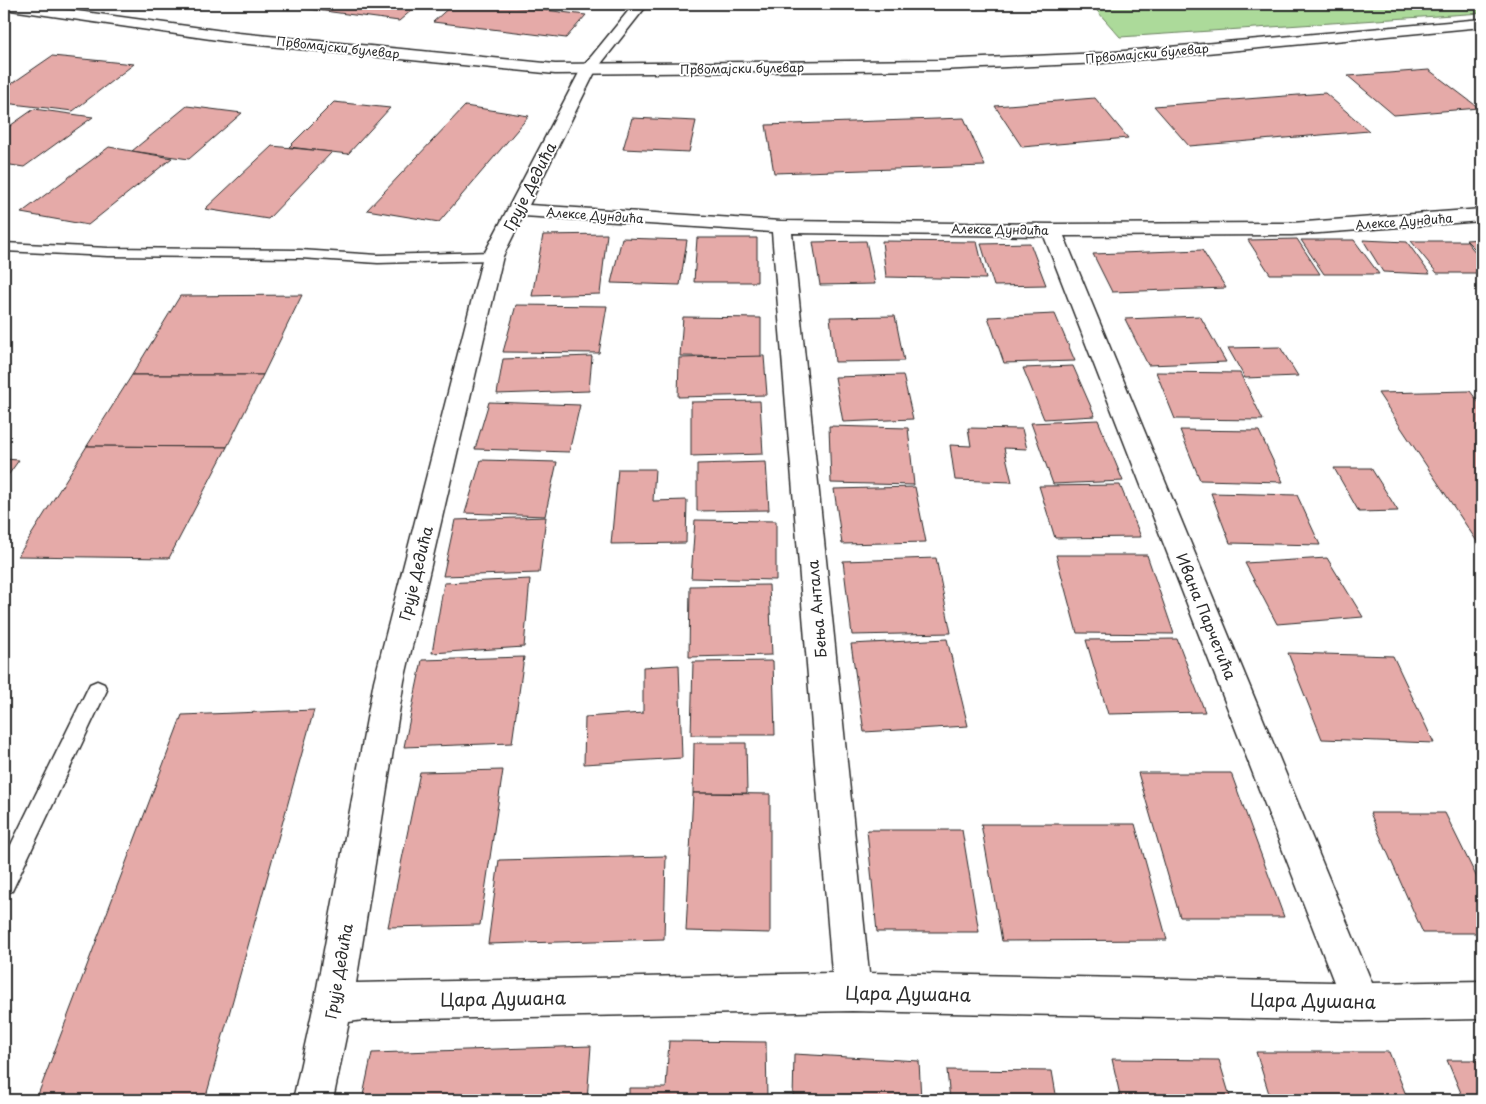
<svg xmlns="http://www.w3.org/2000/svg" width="1486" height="1104" viewBox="0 0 1486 1104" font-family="'Playpen Sans',sans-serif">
	<rect width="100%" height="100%" fill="#fff"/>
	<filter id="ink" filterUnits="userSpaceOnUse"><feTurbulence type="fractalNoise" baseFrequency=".02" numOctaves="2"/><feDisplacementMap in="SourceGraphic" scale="10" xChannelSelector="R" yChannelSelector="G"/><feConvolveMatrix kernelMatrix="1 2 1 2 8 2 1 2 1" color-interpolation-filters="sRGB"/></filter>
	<g filter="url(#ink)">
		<!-- green -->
		<path fill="#acda9a" stroke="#6c8262" d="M1091 4H1482V13L1120 37Z"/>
		<!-- building -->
		<g fill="#e5aaa8" stroke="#2b2b2b">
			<path d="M289 4H419L399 21 287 6Z"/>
			<path d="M453 4H494L586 15 566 38 433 22Z"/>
			<path d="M52 56 134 64 73 111 4 103V89Z"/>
			<path d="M1429 70 1479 108 1394 115 1348 76Z"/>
			<path d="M1325 93 1369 131 1189 146 1154 106Z"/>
			<path d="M1095 98 1128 138 1022 147 995 106Z"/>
			<path d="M334 102 390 108 348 154 289 147Z"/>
			<path d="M187 106 242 113 189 159 132 151Z"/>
			<path d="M465 106 529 116 439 222 367 210Z"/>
			<path d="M34 109 93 117 24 167 4 164V130Z"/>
			<path d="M632 118 696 121 689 152 623 149Z"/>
			<path d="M964 118 985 166 774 173 766 125Z"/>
			<path d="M272 146 332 152 268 219 205 209Z"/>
			<path d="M109 147 172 158 88 225 21 213Z"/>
			<path d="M607 234 600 294 532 296 543 235Z"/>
			<path d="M622 238 687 240 680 285 611 283Z"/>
			<path d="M697 238H757V282H694Z"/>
			<path d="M1297 239 1320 274H1270L1248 240Z"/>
			<path d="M1482 239V256L1466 240Z"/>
			<path d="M1301 240H1354L1379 274H1324Z"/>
			<path d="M1363 240 1407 242 1430 274 1383 272Z"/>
			<path d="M866 241 875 284 820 285 813 242Z"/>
			<path d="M882 241 977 242 986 279 886 277Z"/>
			<path d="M1411 241H1466L1482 260V273H1437Z"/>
			<path d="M1030 243 1046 285 994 286 981 244Z"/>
			<path d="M1202 250 1226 288 1112 292 1093 254Z"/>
			<path d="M302 295 263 375H132L180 296Z"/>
			<path d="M516 305 607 306 599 353 503 352Z"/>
			<path d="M1055 314 1075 361 1004 363 988 317Z"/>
			<path d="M895 316 904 361 835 362 830 317Z"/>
			<path d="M1200 316 1226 362 1148 365 1125 319Z"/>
			<path d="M683 317 761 318V357L680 356Z"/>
			<path d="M1280 347 1298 376 1245 378 1228 348Z"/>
			<path d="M592 356 589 391 497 394 503 359Z"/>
			<path d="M764 356 767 395 678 397 679 358Z"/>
			<path d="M1073 366 1095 416 1044 419 1023 368Z"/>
			<path d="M1156 372 1240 373 1263 420 1175 419Z"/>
			<path d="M132 375H263L227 447 87 446Z"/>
			<path d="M903 375 913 419 843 422 835 377Z"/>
			<path d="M1470 391 1482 407V549L1378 393Z"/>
			<path d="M760 401 763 454 691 456V402Z"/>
			<path d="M489 402 580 405 569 452 475 449Z"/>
			<path d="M1098 420 1123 481 1053 484 1031 423Z"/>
			<path d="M829 426 908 428 914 485 831 483Z"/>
			<path d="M968 428 1022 429 1027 449 1004 448 1012 482 955 480 950 445 971 446Z"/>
			<path d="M1180 430 1259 431 1283 482 1200 480Z"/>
			<path d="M87 446 227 447 169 558 18 556Z"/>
			<path d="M4 459 19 460 4 481Z"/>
			<path d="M481 460 557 462 545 516 465 513Z"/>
			<path d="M766 462 769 510 697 511V464Z"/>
			<path d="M1334 468H1371L1398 511 1359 512Z"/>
			<path d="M618 469H655L653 501 687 500 686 543 611 544Z"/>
			<path d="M1120 485 1141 537 1055 538 1039 486Z"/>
			<path d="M915 487 926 542 842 544 834 489Z"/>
			<path d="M1211 493 1297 495 1320 545 1230 543Z"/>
			<path d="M546 517 539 573 443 576 455 520Z"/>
			<path d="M695 520 776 521V580L691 578Z"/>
			<path d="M1056 555H1147L1174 634 1077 633Z"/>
			<path d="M936 558 951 633 852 635 843 561Z"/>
			<path d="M1327 558 1363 617 1277 624 1245 563Z"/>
			<path d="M530 579 524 647 432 653 444 583Z"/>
			<path d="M769 585 772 655 689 657 690 586Z"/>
			<path d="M947 639 968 726 864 732 851 644Z"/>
			<path d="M1177 639 1205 712 1108 714 1086 640Z"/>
			<path d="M1288 653 1393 656 1434 743 1322 739Z"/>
			<path d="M524 657 512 743 404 747 422 660Z"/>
			<path d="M773 661 775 735H691L693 662Z"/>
			<path d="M679 665 682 758 584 764 585 717 643 713V667Z"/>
			<path d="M314 710 205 1100H36L182 715Z"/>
			<path d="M694 743H746L747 793H693Z"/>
			<path d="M503 770 480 925 388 927 420 772Z"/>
			<path d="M1138 773H1231L1284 917H1180Z"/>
			<path d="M693 793 770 794V933L686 931Z"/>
			<path d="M1370 813H1445L1482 888V933H1423Z"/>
			<path d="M981 824H1135L1167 940 1002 941Z"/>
			<path d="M867 830H962L979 932H877Z"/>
			<path d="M666 856 664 939 488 944 499 860Z"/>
			<path d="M669 1041 766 1042 767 1100H629V1088H666Z"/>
			<path d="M591 1046 587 1100H362L372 1053Z"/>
			<path d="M1256 1052H1389L1408 1100H1271Z"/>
			<path d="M794 1054 919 1061 921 1100H793Z"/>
			<path d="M1112 1059 1219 1060 1231 1100H1121Z"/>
			<path d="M1447 1060H1482V1100H1464Z"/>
			<path d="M947 1070 1052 1071 1057 1100H950Z"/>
		</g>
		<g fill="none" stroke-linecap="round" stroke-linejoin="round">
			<!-- lane casing -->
			<g stroke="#2b2b2b" stroke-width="3">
				<g id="lane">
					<path d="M4 243 108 248 300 250 378 255 493 252 500 256 493 260 378 263 300 258 108 256 4 251Z"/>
					<path d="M97 681 104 684 107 690 12 891 4 894V859L90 684Z"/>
				</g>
			</g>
			<!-- street casing -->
			<g stroke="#2b2b2b" stroke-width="3">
				<path id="street" d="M634 4H648L596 70 529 205 781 221 1052 224 1292 223 1482 209V221L1292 235 1064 236 1372 983 1482 981V1019L1361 1021 852 1011 363 1020 349 1022 333 1100H293L314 1004 374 681 483 256 581 69ZM523 216 772 232 832 973 356 983 404 681 503 256ZM792 233 1044 236 1334 982 869 973Z"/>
			</g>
			<!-- secondary casing -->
			<g stroke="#2b2b2b" stroke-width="3">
				<path id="secondary" d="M4 4H26L238 33 555 64 938 60 1102 53 1482 19V27L1102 63 938 70 555 74 238 43 4 9Z"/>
			</g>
			<!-- lane -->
			<use href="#lane" fill="#fff" fill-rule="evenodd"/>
			<!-- street -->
			<use href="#street" fill="#fff" fill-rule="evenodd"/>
			<!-- secondary -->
			<use href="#secondary" fill="#fff" fill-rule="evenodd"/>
		</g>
	</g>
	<g text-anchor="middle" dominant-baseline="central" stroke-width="4" stroke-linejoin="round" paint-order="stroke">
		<!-- far-street labels -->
		<g font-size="12" fill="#2b2b2b" stroke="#fff">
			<text transform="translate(338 47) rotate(6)">Првомајски булевар</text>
			<text transform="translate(1147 53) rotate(-5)">Првомајски булевар</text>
			<text transform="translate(742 68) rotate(-1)">Првомајски булевар</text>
			<text transform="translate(595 215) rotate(4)">Алексе Дундића</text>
			<text transform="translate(1404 221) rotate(-4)">Алексе Дундића</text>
			<text transform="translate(1000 229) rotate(1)">Алексе Дундића</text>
		</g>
		<!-- street labels -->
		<g font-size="15" fill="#2b2b2b" stroke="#fff">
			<text transform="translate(529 186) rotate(-63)">Грује Дедића</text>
			<text transform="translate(415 573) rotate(-76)">Грује Дедића</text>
			<text transform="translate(816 609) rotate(-95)">Бења Антала</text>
			<text transform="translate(1207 616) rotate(68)">Ивана Парчетића</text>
			<text transform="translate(338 971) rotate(-80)">Грује Дедића</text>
		</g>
		<!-- near-street labels -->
		<g font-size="18" fill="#2b2b2b" stroke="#fff">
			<text transform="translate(908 993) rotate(1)">Цара Душана</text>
			<text transform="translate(503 998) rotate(-1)">Цара Душана</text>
			<text transform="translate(1313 1000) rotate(1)">Цара Душана</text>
		</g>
	</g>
	<!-- margin -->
	<rect width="1486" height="1104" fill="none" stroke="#fff" stroke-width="20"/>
	<rect x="10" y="10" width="1466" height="1084" fill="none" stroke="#2b2b2b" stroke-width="2" filter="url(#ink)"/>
</svg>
